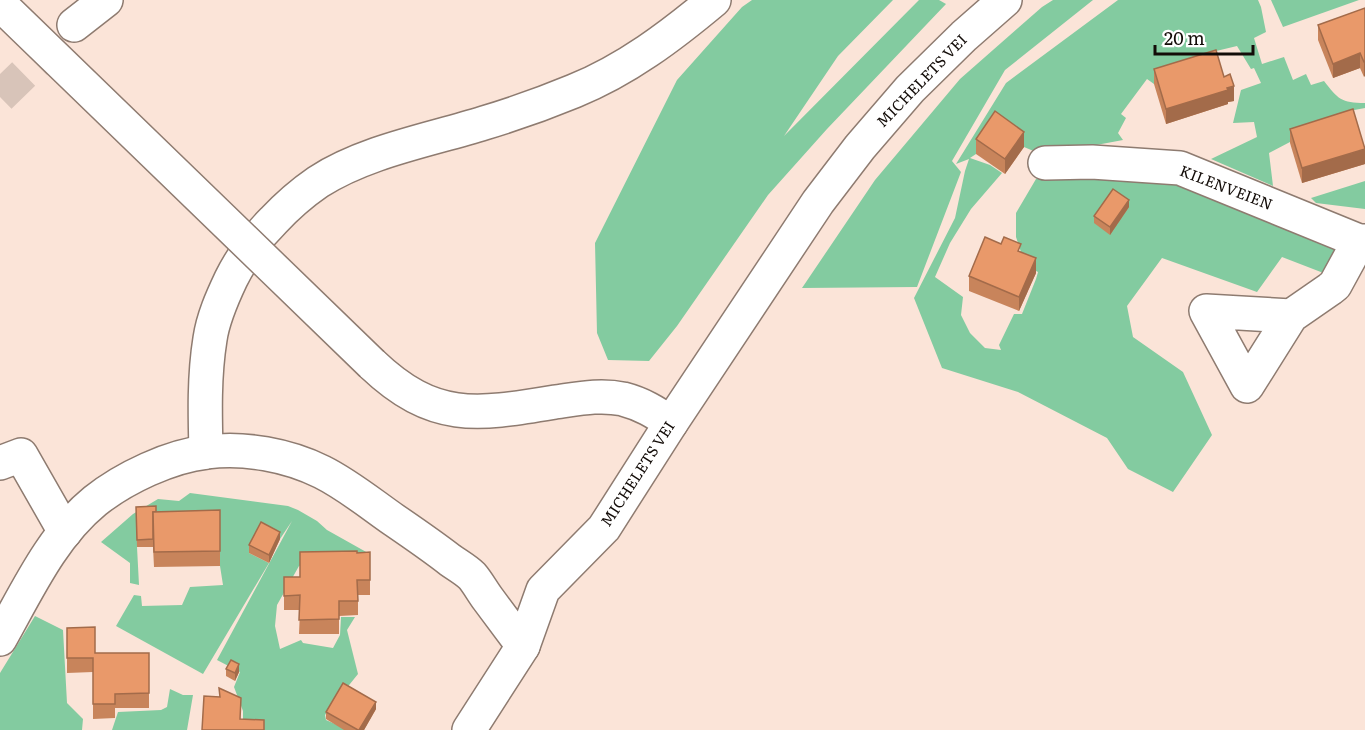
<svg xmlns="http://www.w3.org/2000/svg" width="1365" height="730" viewBox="0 0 1365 730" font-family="Literata,serif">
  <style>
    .green { fill: #83cba0 }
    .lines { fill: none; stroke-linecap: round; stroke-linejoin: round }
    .highway-tunnel { stroke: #d8c4b9; stroke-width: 33; stroke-dasharray: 33 16; stroke-linecap: butt }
    .minor-casing { stroke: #8e7b70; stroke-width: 36 }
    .highway-casing { stroke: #8e7b70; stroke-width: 36 }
    .minor { stroke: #fff; stroke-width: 33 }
    .highway { stroke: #fff; stroke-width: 33 }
    .minor-bridge-casing { stroke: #8e7b70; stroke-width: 36; stroke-linecap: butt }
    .minor-bridge { stroke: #fff; stroke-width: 33 }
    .wall { fill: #c8845b }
    .shaded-wall { fill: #a36b4a }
    .building { fill: #e9996a; stroke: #a36b4a; stroke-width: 1.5 }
    .labels { text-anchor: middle; stroke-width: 6; stroke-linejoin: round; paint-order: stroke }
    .street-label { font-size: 15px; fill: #130c08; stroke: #fff }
  </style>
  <rect width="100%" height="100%" fill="#fbe4d8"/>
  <g class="green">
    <path d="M752,0h141l-55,56 -54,80 135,-136h20l7,4 -119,125 -59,66 -91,131 -28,35 -41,-1 -11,-27 -2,-90 82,-163 65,-73z"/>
    <path d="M1053,0h40l-88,70 -53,91 9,11 -44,115 -115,1 73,-108 85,-101 82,-72z"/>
    <path d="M1118,0h140l3,7 5,25 -12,6 8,26 22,-7 9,23 13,-6 5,11 13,-4c14,18 17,22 41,22v5l-16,3 -80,42 4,33 -62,-27 46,-22 -3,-15 -21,1 8,-33 20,-7 -7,-15 -3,1 -14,-23 -25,6 4,13 -62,19 -7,-5 -26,35 5,4 -8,15 5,7 -80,15 -19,-8 -29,-21 -19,28 -6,4 20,7 12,8 -31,36 -21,34 -15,34 28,20 -2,18 9,18 15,15 16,2 -2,-5 15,-31h8l14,-35 2,-7 -14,-7 -1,-7 -7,-21v-24l20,-34 16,-8 125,5 162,74 -13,24 -44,-17 -25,35 -95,-34 -35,48 6,31 50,35 29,63 -39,57 -45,-23 -21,-31 -89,-46 -76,-24 -28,-70 41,-80 10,-47 4,-12 -13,5 50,-81z"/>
    <path d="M1271,0h88l-76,27z"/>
    <path d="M1365,181v28l-49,-6 -5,-5z"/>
    <path d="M190,493l98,13 10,4 19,11 10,9 41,23 -50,6 -19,7 -22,39 -2,21 5,23 21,-9 2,3 30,5 7,-13 1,-18h14l-8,13 11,44 -33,41 1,5 23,10h-106v-19l-9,-24 6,-15 -23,-12 75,-139 -12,18 -19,-9 -12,23 20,10 -66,111 -87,-48 18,-31 7,1 1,10 40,-1 8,-18 33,-2 -3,-19v-41l-83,22 2,38 -9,-2v-20l-29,-21 32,-28 25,-15 21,2z"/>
    <path d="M35,616l28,14 4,73 16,16 -1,11h-82v-57z"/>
    <path d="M170,689l13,6h10l-6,35h-75l6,-18 43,-2 6,-3z"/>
  </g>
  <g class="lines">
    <path class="highway-tunnel" d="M0,97l74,-72"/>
    <defs>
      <g id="minor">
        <path d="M1045,163l47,-1 88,6 179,73h6"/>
        <path d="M1291,316l-85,-5 41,75 44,-70 39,-27 5,-4 24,-44"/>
        <path d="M372,364c62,59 105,51 183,38 22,-3 45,-8 68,-3 19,5 32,13 48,24"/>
        <path d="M206,452c-1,-38 -2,-76 4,-113 3,-21 12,-41 21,-60 11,-22 25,-41 42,-58 14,-15 29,-28 45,-39 48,-31 112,-42 166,-59 30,-9 61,-20 90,-32 52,-21 97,-55 140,-91"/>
        <path d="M0,463l21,-8 44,77"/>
        <path d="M0,639c27,-48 52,-103 95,-138 29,-23 75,-45 112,-49 37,-5 81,3 115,20 26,13 49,32 72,48 19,13 38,26 56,40 7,5 16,10 22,16 6,7 10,15 16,23 11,15 23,31 35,47l20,-56 61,-62 67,-105 147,-221 42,-55 50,-58 54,-53 41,-36"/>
        <path d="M469,730l54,-84"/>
      </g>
      <path id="highway" d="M74,25l32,-25"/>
    </defs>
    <use href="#minor" class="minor-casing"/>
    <use href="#highway" class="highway-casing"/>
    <use href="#minor" class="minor"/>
    <use href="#highway" class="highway"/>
    <defs>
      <path id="minor-bridge" d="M0,4l372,360"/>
    </defs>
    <use href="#minor-bridge" class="minor-bridge-casing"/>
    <use href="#minor-bridge" class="minor-bridge"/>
  </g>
  <g class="wall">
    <path d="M1365,8l-1,69 -4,-9 -27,10 -15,-38v-15z"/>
    <path d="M1154,69l70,8 10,24 -6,1v2l-62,20 -12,-40z"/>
    <path d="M1290,129l75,35 -63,19 -12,-40z"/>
    <path d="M976,139l48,8 -19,27 -29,-20z"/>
    <path d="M1129,207l-19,28 -16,-12v-7z"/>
    <path d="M1021,252l15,21 -17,38 -50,-20v-15z"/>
    <path d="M136,507l20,5 64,39v15l-66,1 -1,-20h-16z"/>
    <path d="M280,539l-11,24 -20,-10v-8z"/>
    <path d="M370,552v43h-12v20l-19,1v18h-40l1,-24h-16v-33h16l57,-24z"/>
    <path d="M67,628l28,25h54v55h-34v10l-22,1v-47l-26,1z"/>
    <path d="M226,669l13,3 -4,9 -9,-5z"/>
    <path d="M376,709l-12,21h-20l-18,-11v-7z"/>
  </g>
  <g class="shaded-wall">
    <path d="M1360,53v15l-27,10v-14z"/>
    <path d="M1364,62h1v14l-1,1z"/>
    <path d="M1234,86v15l-6,1v2l-62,20v-15z"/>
    <path d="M1024,132v15l-19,27v-15z"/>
    <path d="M1365,149v15l-63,19v-15z"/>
    <path d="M1129,200v7l-19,28v-8z"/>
    <path d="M1036,258v15l-17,38v-14z"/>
    <path d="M280,532v7l-11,24v-8z"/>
    <path d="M239,664v8l-4,9v-8z"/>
    <path d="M376,702v7l-12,21h-5z"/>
  </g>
  <g class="building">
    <path d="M1365,8v54h-1l-4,-9 -27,11 -15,-39z"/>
    <path d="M1216,50l8,27 6,-3 4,12 -7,2 1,2 -62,19 -12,-40z"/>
    <path d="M1353,109l12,40 -63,19 -12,-39z"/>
    <path d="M995,111l29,21 -19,27 -29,-20z"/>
    <path d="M1113,189l16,11 -19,27 -16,-11z"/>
    <path d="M985,237l16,7 3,-7 17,7 -3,7 18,7 -17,39 -50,-21z"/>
    <path d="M156,506v6h-3v27l-16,1 -1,-33z"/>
    <path d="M220,510v41l-66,1 -1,-40z"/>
    <path d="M261,522l19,10 -11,23 -20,-10z"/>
    <path d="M357,551v2l13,-1v28h-13l1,21h-19v18l-40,1 1,-25 -16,1v-19h16v-25z"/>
    <path d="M95,627v26h54v40l-34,1v10h-22v-46h-26v-30z"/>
    <path d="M231,660l8,4 -4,9 -9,-4z"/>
    <path d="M343,683l33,19 -17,28h-1l-32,-18z"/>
    <path d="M219,688l22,10 -1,21 24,1v10h-62l2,-34 16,1z"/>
  </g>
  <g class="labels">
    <g class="street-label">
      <text transform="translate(922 81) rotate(-46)" y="5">MICHELETS VEI</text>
      <text transform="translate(1226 188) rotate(21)" y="5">KILENVEIEN</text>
      <text transform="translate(638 474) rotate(-57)" y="5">MICHELETS VEI</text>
    </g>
  </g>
  <path d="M1155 45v9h98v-9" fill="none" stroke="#130c08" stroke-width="3"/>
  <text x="1164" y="45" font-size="18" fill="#130c08" stroke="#ffffff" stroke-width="4.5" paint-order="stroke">20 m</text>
</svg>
